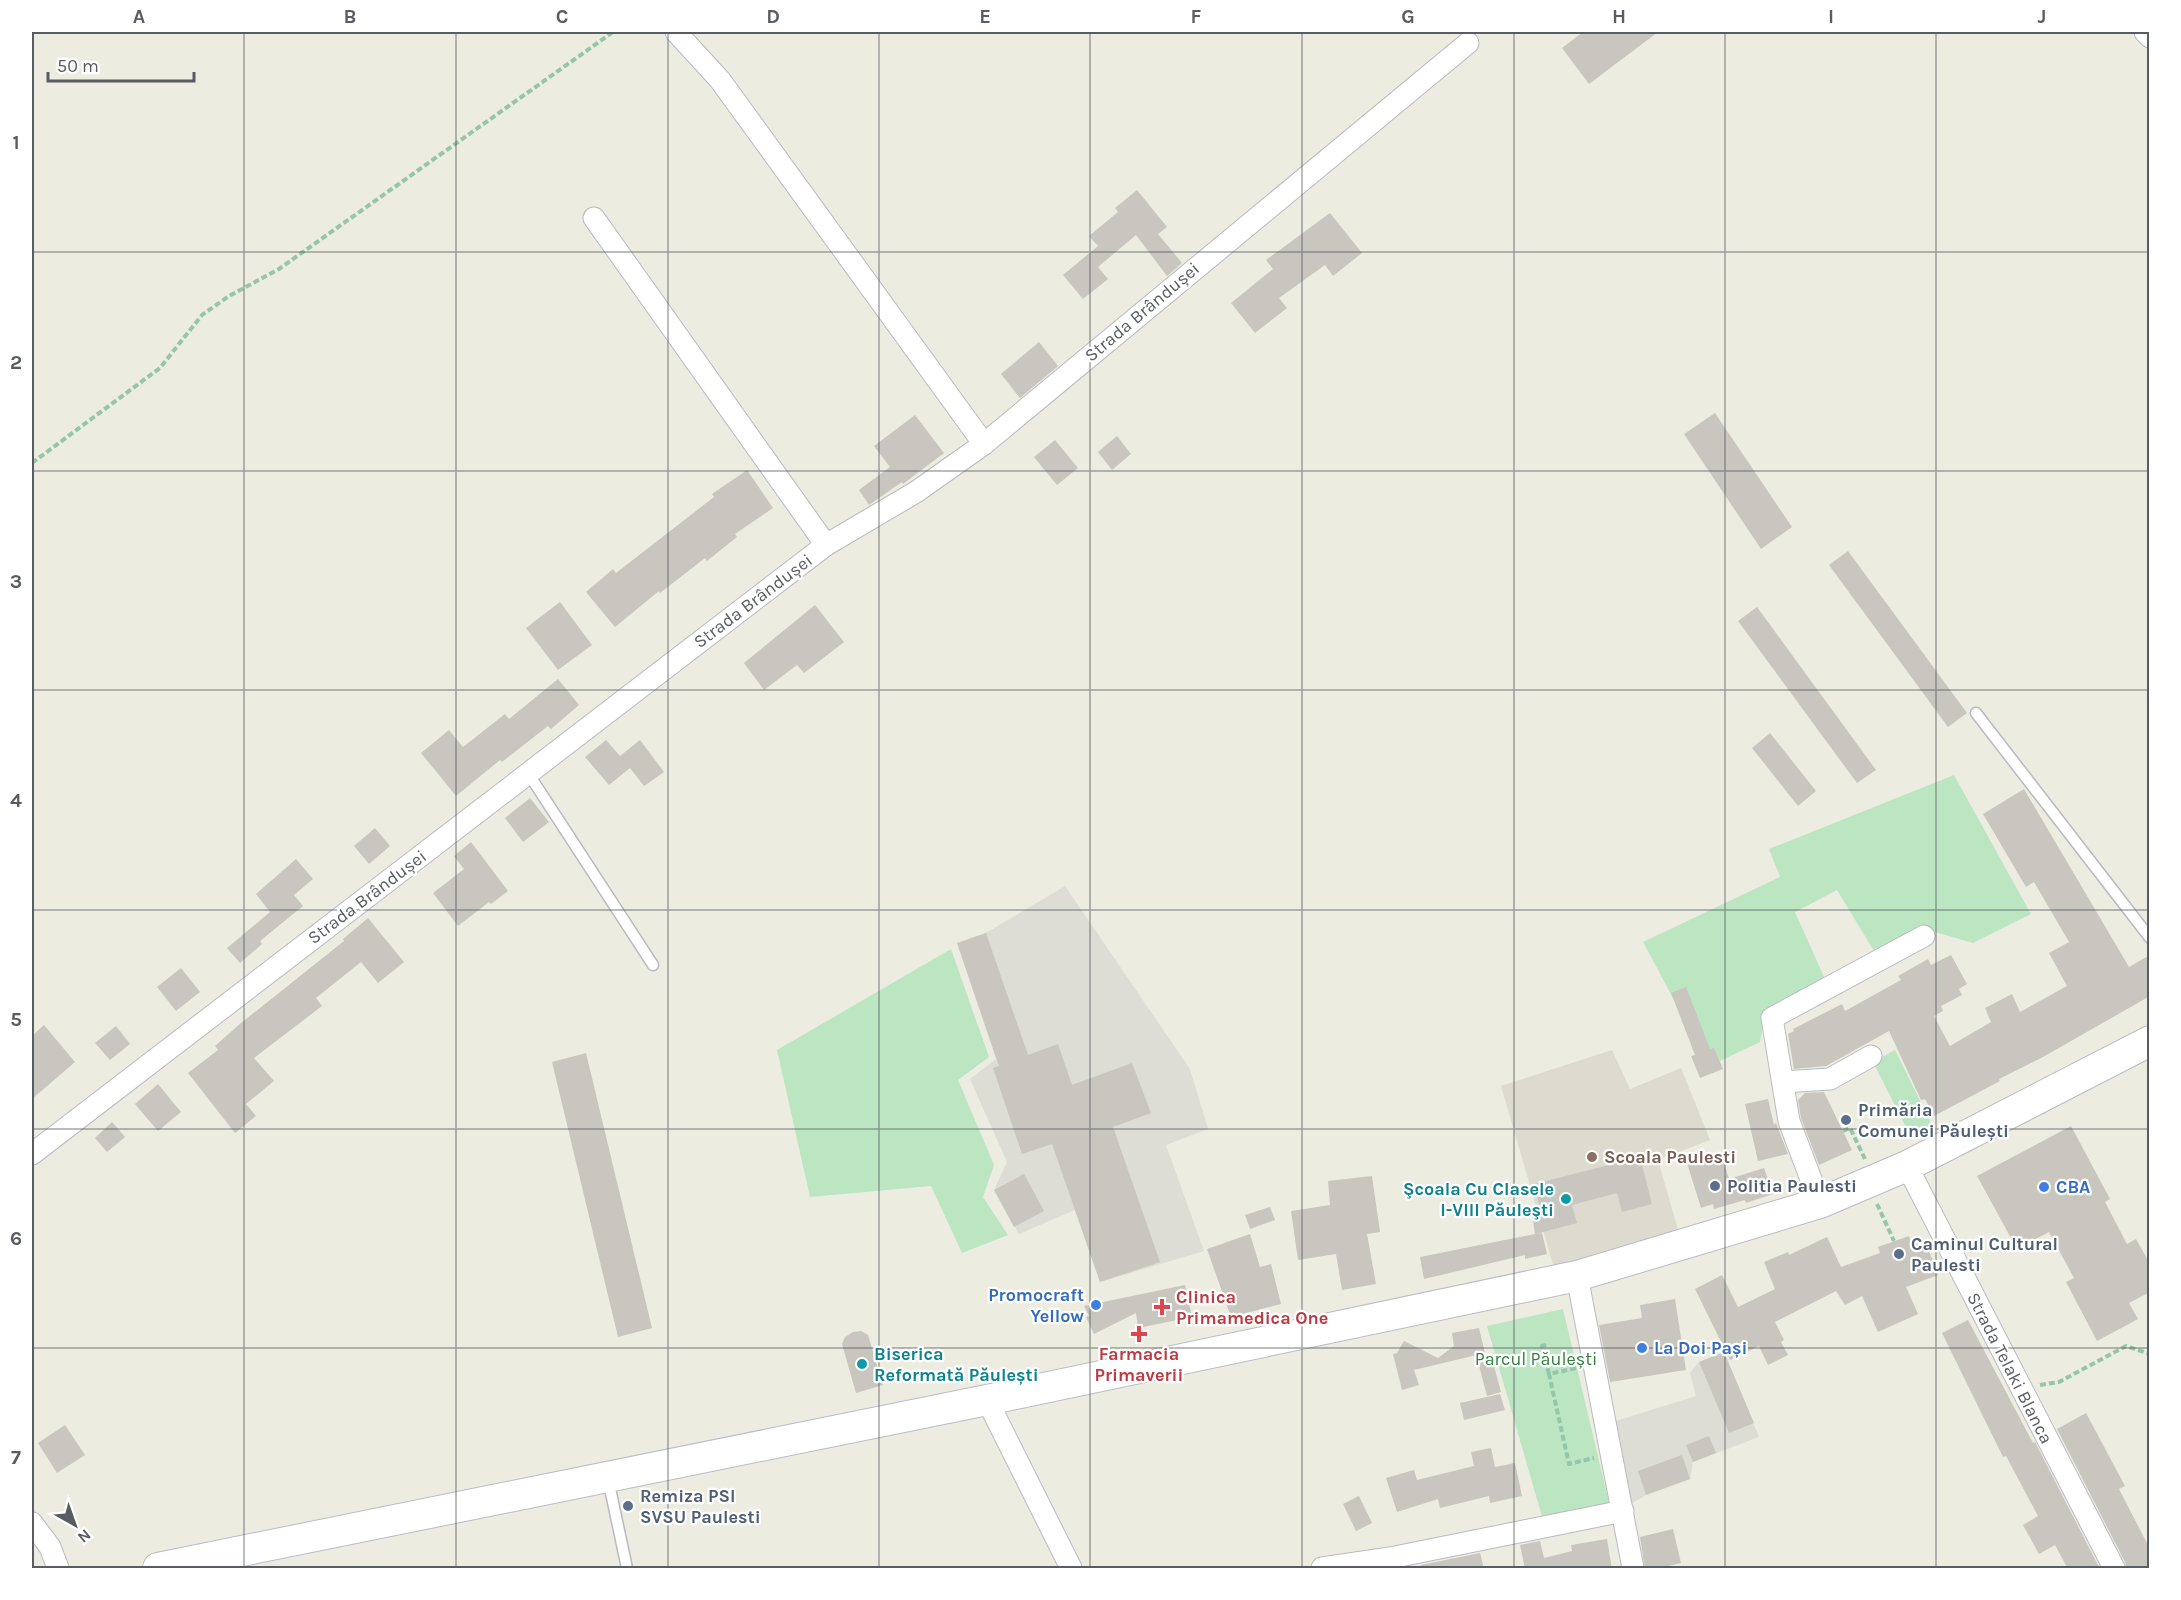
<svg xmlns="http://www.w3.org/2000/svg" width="2181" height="1600" viewBox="0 0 2181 1600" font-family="Karla,sans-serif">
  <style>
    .industrial { fill: #ddddd5 }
    .education { fill: #dddbcf }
    .green { fill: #bce5c2 }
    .building { fill: #c8c6be }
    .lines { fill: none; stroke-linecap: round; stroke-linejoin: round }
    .service-casing { stroke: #b9bac0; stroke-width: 13 }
    .minor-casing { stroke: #b9bac0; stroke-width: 23 }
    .secondary-casing { stroke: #babcc3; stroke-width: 32 }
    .path { stroke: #95c6a9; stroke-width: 4; stroke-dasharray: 6 3; stroke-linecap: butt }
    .service { stroke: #fff; stroke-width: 10 }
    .minor { stroke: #fff; stroke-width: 21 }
    .secondary { stroke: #fff; stroke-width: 30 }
    .grid { fill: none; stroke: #595c62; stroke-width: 1.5; stroke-opacity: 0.55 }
    .service-dot { fill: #5c6f8a; stroke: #fff; stroke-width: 2 }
    .education-dot { fill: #8d6e63; stroke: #fff; stroke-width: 2 }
    .shop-dot { fill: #3f7fe0; stroke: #fff; stroke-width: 2 }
    .culture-dot { fill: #0f9aa8; stroke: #fff; stroke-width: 2 }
    .health-dot { fill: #e0444e; stroke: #fff; stroke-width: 2 }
    .labels { text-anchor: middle; stroke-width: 4.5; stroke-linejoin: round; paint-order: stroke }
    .street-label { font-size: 18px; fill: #595c62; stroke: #fff }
    .service-label { font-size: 18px; font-weight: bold; fill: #4e5e75; stroke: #fff; text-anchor: start }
    .education-label { font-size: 18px; font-weight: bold; fill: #785e54; stroke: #fff; text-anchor: start }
    .shop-label { font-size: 18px; font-weight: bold; fill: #366cbe; stroke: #fff; text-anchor: start }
    .culture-label { font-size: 18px; font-weight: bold; fill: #0d838f; stroke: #fff; text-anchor: end }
    .health-label { font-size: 18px; font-weight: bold; fill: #be3a42; stroke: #fff; text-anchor: start }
    .park-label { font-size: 18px; fill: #328140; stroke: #fff }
    .neatline { fill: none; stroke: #595c62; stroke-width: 2 }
    .grid-label { font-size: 20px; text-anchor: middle; font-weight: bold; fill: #595c62 }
  </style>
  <rect width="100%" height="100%" fill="#edece1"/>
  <g class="industrial">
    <path d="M1065,886l125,183 18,60 -42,16 38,106 -104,31 -25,-72 -56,24 -25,-44 13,-28 -37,-83 26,-20 -39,-116 29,-10z"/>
    <path d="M1724,1352l35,85 -66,25 -3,17 -44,16 -15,9 -15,-83 80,-25 -6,-23 9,-11z"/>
  </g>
  <path class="education" d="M1612,1050l18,39 51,-21 29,72 -52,20 21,73 -125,35 -53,-182z"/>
  <g class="green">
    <path d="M1954,775l77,139 -58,29 -45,-13 -51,26 -40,-66 -42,22 30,67 -59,30 -6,33 -40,19 -6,-14 -12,5 -59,-110 137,-65 -11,-28z"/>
    <path d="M951,949l38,108 -31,23 36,85 -11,32 25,38 -46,18 -31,-67 -121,11 -33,-147z"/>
    <path d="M1895,1050l37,75 -21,12 -38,-75z"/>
    <path d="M1563,1309l46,194 -66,17 -56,-194z"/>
  </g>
  <g class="building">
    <path d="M1583,32h75l-69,52 -27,-36z"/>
    <path d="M1137,190l30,37 -9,7 24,29 -15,13 -31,-41 -38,32 10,12 -25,20 -20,-24 35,-29 -9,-10 29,-24 -3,-4z"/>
    <path d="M1330,213l32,40 -29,23 -8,-11 -46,33 8,10 -32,25 -24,-30 42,-34 -7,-9z"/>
    <path d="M1039,342l19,24 -38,32 -19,-24z"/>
    <path d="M1715,413l77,114 -31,22 -77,-115z"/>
    <path d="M915,415l29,38 -41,31 -1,-2 -33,23 -10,-15 31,-23 -16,-21z"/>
    <path d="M1117,436l14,18 -19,16 -14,-18z"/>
    <path d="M1055,440l23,28 -21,17 -23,-28z"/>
    <path d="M747,470l26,38 -38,26 2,3 -30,24 -2,-3 -45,35 -1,-2 -44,36 -29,-35 27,-23 3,4 98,-76 -2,-3z"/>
    <path d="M1848,551l119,162 -19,14 -119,-162z"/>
    <path d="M560,602l32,43 -34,25 -32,-42z"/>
    <path d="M815,605l29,37 -40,31 -7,-8 -33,25 -20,-27z"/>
    <path d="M1757,607l119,163 -19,13 -119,-162z"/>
    <path d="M558,679l21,26 -28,24 -3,-3 -46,36 -2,-2 -44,36 -35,-43 28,-23 14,17 42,-33 4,5z"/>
    <path d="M1770,733l46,58 -18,15 -46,-58z"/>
    <path d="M606,740l14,16 20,-16 24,32 -20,14 -14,-18 -21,17 -24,-28z"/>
    <path d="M2024,789l105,178 21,-12v41l-107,61 -44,22 1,2 -66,35 -9,-17 -4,1 -32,-69 -63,35 -32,3 -6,-35 6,-3 -1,-2 49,-25 3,7 56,-31 -3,-4 30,-17 3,6 20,-10 16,29 -8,5 3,6 -21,11 2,5 -9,5 16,30 41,-24 -6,-14 27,-14 8,18 47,-26 -18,-33 20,-11 -35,-60 -8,5 -43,-73z"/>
    <path d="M530,798l19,24 -26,20 -18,-24z"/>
    <path d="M375,828l15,18 -21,18 -15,-18z"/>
    <path d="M471,842l37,49 -17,13 -2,-2 -31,24 -25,-33 31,-24 -10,-13z"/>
    <path d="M296,859l17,20 -19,16 9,11 -43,35 2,3 -22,19 -13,-15 43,-36 -14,-18z"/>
    <path d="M368,918l36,44 -26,21 -17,-21 -45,36 6,8 -68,52 20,23 -28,23 10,12 -21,17 -47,-60 30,-23 -3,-4 26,-23 103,-82 -1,-2z"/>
    <path d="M986,933l42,122 30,-11 14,41 60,-22 19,50 -38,14 47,135 -60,20 -48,-138 -30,10 -29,-86 6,-2 -42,-123z"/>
    <path d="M181,968l19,24 -24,19 -19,-24z"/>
    <path d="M1686,987l24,62 4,-2 9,22 -23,9 -9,-22 4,-1 -24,-62z"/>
    <path d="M44,1025l31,37 -43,37v-63z"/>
    <path d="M116,1026l14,18 -20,16 -15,-17z"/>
    <path d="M586,1053l66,275 -34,9 -66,-275z"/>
    <path d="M158,1084l23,28 -23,19 -23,-27z"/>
    <path d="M1824,1092l28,58 -33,15 -18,-47 -3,-18 7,-7z"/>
    <path d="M1768,1099l6,26 2,-2 12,31 -30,7 -13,-57z"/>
    <path d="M112,1122l13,15 -18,15 -12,-14z"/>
    <path d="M2071,1126l39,73 -5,3 22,42 9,-5 14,25v28l-21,11 9,16 -41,22 -31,-59 8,-4 -25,-46 -32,17 -40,-73z"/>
    <path d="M1721,1153l8,26 35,-11 9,26 -27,9 -1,-3 -31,9 -1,-5 -12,4 -14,-45z"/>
    <path d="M1640,1157l12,47 -30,8 -5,-19 -45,12 5,18 -41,11 6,-1 5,21 -22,5v-4l-101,24 -4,-22 115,-23 -3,-20 9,-2 -7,-28z"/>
    <path d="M1024,1174l20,37 -30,16 -20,-37z"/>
    <path d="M1372,1176l8,56 -13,2 9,50 -34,6 -6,-36 -38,6 -7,-49 39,-6 -2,-24z"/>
    <path d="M1270,1207l5,13 -25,9 -5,-14z"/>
    <path d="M1250,1234l10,33 11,-3 10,40 -50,13 -24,-68z"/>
    <path d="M1909,1236l3,9 13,-5 13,35 -32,12 12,27 -40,18 -16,-36 -17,9 -9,-14 -61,31 9,18 -3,2 7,13 -20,10 -9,-19 -29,14 -35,-71 27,-14 16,32 37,-18 -11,-27 24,-10 1,3 38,-18 14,30 39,-14 -2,-6z"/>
    <path d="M1185,1285l7,32 -54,11 -2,-15 -42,21 -8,-17 3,-1 -5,-10z"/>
    <path d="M1675,1299l11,71 -76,12 -11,-57 43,-7 -2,-13z"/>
    <path d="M1968,1320l65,123 2,-1 65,127h-32l-13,-24 -16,9 -16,-29 15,-9 -32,-60 -3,1 -61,-124z"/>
    <path d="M1479,1328l6,25 -71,17 5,15 -17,5 -9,-36 4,-1 7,-12 34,17 16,-12 -2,-13z"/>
    <path d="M861,1331l7,4 15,50 -27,8 -14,-49 3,-7 8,-5z"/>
    <path d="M1724,1352l30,71 -25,10 -30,-71z"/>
    <path d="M1492,1359l9,33 -14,4 -9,-34z"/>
    <path d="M1500,1394l5,16 -41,10 -4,-17z"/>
    <path d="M2086,1413l39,73 -6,3 31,60v20h-23l-2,-7 -68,-133z"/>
    <path d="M65,1425l20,30 -28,18 -19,-30z"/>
    <path d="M1709,1436l7,17 -23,9 -7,-17z"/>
    <path d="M1491,1448l4,19 20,-4 7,33 -32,7 -1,-7 -49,12 -2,-9 -41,13 -11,-34 28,-8 3,10 57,-14 -3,-14z"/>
    <path d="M1682,1455l8,24 -44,16 -8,-24z"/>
    <path d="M1359,1496l13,27 -16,8 -13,-27z"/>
    <path d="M1673,1529l8,34 -25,6h-11l-5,-32z"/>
    <path d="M1607,1539l5,30h-87l-5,-24 20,-4 4,17 28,-7 -1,-6z"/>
    <path d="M1480,1553l4,16h-63v-4z"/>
  </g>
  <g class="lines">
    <defs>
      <g id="service">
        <path d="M1976,713l174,225"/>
        <path d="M528,773l125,192"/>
        <path d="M608,1479l19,89"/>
      </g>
      <g id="minor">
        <path d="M676,32l44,48 264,364"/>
        <path d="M2145,32l5,5"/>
        <path d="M594,218l232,327"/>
        <path d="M1783,1082l47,-3 41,-23"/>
        <path d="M32,1154l794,-609 90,-53 68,-48 484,-401"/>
        <path d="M1907,1166l207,402"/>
        <path d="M1820,1203l-31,-82 -17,-103 152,-82"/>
        <path d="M1577,1276l56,292"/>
        <path d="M987,1400l84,168"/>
        <path d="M32,1523l18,24 8,21"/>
        <path d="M1322,1568l68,-10 233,-47"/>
      </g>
      <path id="secondary" d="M158,1568l829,-168 590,-124 243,-73 87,-37 243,-125"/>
    </defs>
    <use href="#service" class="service-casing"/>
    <use href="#minor" class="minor-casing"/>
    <use href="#secondary" class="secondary-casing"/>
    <g class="path">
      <path d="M32,463l128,-95 42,-53 27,-19 50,-27 334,-237"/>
      <path d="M1843,1131l7,-3 15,31"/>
      <path d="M1877,1204l17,37"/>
      <path d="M1546,1345l-4,1 7,28"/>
      <path d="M1576,1368l-27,6 20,90 25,-6"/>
      <path d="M2040,1385l19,-3 67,-36 24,8"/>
    </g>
    <use href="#service" class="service"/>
    <use href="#minor" class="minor"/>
    <use href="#secondary" class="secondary"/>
  </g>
  <path class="grid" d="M244,32v1536M456,32v1536M668,32v1536M879,32v1536M1090,32v1536M1302,32v1536M1514,32v1536M1725,32v1536M1936,32v1536M32,252h2118M32,471h2118M32,690h2118M32,910h2118M32,1129h2118M32,1348h2118"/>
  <g class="service-dot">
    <circle cx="1846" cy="1120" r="6"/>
    <circle cx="1715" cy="1186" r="6"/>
    <circle cx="1899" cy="1254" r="6"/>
    <circle cx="628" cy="1506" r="6"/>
  </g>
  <circle class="education-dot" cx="1592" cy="1157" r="6"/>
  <g class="shop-dot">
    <circle cx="2044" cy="1187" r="6"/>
    <circle cx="1096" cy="1305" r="6"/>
    <circle cx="1642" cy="1348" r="6"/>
  </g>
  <g class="culture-dot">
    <circle cx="1566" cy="1199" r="6"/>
    <circle cx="862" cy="1364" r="6"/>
  </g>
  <g class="health-dot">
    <path d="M1159 1298h6v6h6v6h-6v6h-6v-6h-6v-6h6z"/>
    <path d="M1136 1325h6v6h6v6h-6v6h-6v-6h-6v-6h6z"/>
  </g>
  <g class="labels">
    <g class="street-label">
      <text transform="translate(1142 312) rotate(-40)" y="6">Strada Brândușei</text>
      <text transform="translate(753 601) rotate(-37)" y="6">Strada Brândușei</text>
      <text transform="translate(367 897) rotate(-37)" y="6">Strada Brândușei</text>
      <text transform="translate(2010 1368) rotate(63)" y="6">Strada Telaki Blanca</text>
    </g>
    <g class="service-label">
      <text x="1858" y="1116">Primăria<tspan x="1858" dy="21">Comunei Păulești</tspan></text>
      <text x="1727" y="1192">Politia Paulesti</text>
      <text x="1911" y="1250">Caminul Cultural<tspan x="1911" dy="21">Paulesti</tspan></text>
      <text x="640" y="1502">Remiza PSI<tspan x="640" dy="21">SVSU Paulesti</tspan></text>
    </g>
    <g class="education-label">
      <text x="1604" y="1163">Scoala Paulesti</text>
    </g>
    <g class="shop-label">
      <text x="2056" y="1193">CBA</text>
      <text x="1084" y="1301" text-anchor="end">Promocraft<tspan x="1084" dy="21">Yellow</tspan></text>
      <text x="1654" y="1354">La Doi Pași</text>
    </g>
    <g class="culture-label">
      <text x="1554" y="1195">Şcoala Cu Clasele<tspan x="1554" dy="21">I-VIII Păuleşti</tspan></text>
      <text x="874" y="1360" text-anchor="start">Biserica<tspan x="874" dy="21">Reformată Păulești</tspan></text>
    </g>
    <g class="health-label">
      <text x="1176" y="1303">Clinica<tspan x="1176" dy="21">Primamedica One</tspan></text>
      <text x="1139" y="1360" text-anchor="middle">Farmacia<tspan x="1139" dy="21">Primaverii</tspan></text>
    </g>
    <g class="park-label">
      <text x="1536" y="1365">Parcul Păulești</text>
    </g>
  </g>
  <rect width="2181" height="1600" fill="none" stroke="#ffffff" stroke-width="66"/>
  <g transform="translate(75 1525) rotate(140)" stroke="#ffffff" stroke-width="4.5" paint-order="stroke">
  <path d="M0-4.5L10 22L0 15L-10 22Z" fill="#595c62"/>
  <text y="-9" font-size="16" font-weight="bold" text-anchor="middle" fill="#595c62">N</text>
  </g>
  <path d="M48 72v9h146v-9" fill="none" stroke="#595c62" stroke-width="3"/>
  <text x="57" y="72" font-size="18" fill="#595c62" stroke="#ffffff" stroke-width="4.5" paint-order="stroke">50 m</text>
  <rect x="33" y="33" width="2115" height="1534" class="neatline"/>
  <g class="grid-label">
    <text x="139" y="23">A</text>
    <text x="350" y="23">B</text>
    <text x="562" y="23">C</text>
    <text x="773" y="23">D</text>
    <text x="985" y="23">E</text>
    <text x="1196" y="23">F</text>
    <text x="1408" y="23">G</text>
    <text x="1619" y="23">H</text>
    <text x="1831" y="23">I</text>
    <text x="2042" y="23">J</text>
    <text x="16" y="149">1</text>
    <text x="16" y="369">2</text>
    <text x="16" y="588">3</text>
    <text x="16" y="807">4</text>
    <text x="16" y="1026">5</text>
    <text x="16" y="1245">6</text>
    <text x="16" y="1464">7</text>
  </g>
</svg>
